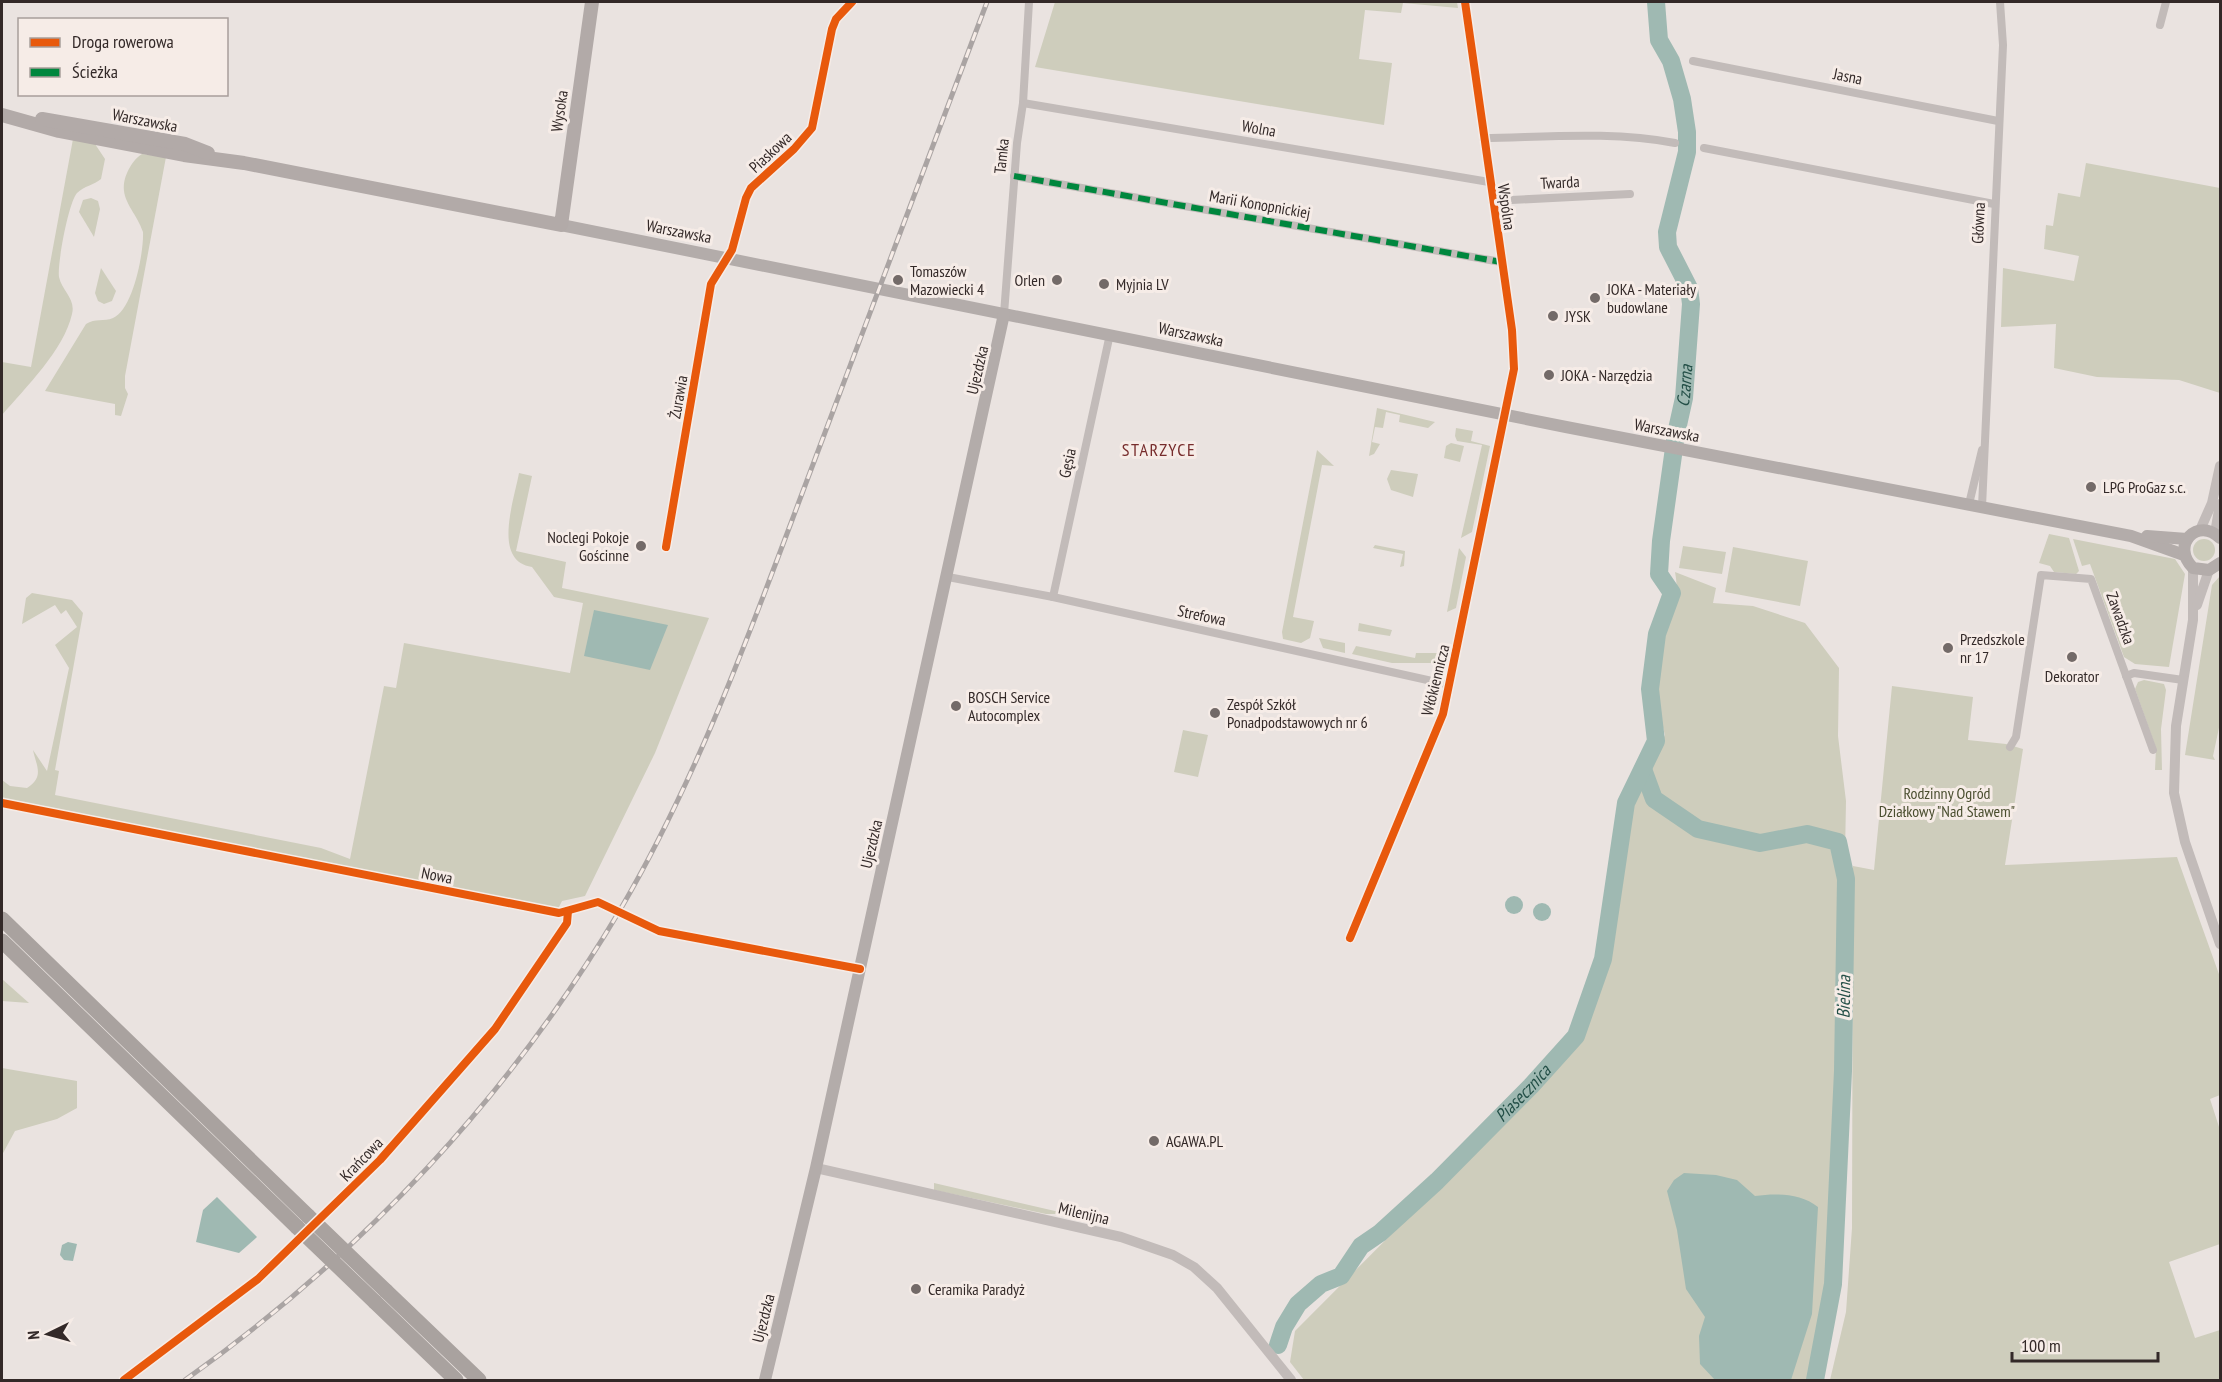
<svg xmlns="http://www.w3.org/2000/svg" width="2222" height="1382" viewBox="0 0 2222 1382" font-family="'PT Sans Narrow',sans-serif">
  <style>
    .green { fill: #cecdbc }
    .water { fill: #9fb9b2 }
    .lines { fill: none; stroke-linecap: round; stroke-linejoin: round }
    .river { stroke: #9fb9b2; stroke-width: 18 }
    .minor { stroke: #c2bbb9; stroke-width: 8 }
    .tertiary { stroke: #c2bbb9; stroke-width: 10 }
    .secondary { stroke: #b3acaa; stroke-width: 12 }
    .primary { stroke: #b2aaa8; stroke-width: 14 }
    .motorway { stroke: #a9a29f; stroke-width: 15 }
    .rail-casing { stroke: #aaa4a3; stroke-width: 5 }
    .rail { stroke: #f6ece7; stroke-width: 3; stroke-dasharray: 9; stroke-linecap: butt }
    .motorway-bridge { stroke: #a9a29f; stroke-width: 15 }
    .quiet { stroke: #00873e; stroke-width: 6; stroke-dasharray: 12 6; stroke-linecap: butt }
    .cycleway-casing { stroke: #f6ece7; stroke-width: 11 }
    .cycleway { stroke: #e8590c; stroke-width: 8 }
    .poi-dot { fill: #736a68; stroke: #f6ece7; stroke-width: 2 }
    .labels { text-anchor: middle; stroke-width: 6; stroke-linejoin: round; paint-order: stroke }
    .street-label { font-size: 16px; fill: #332928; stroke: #f6ece7 }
    .poi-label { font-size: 16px; fill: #332928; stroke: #f6ece7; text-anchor: start }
    .park-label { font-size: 16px; fill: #4a4e2f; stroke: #f6ece7 }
    .water-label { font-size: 18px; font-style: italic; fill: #234f47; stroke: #f6ece7 }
    .neighbourhood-label { font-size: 18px; letter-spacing: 1.5px; fill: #772c2c; stroke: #f6ece7 }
  </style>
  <rect width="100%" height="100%" fill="#eae3e0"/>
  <g class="green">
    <path d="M1055,2h402l1,6 -55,-5 -2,10 -36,-3 -6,49 33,4 -8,62 -349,-58z"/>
    <path d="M73,139l22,5 10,15 -4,20c-7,6 -17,7 -24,14 -8,8 -20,71 -18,84 3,14 17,22 13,37 -8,36 -47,74 -70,101v-53l29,5z"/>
    <path d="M142,154l24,3 -41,219v12l3,6 -7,22 -6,-1v-11l-70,-13 41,-67c9,-6 18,-2 27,-6 20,-8 31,-66 30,-86 -7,-22 -27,-34 -16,-59 3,-7 8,-15 15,-19z"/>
    <path d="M2086,163l134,25v205l-41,-13 -82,-3 -43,-9 2,-44 -55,3 2,-59 71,13 5,-25 -35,-7 2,-24 7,1 5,-33 22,4z"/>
    <path d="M91,198l7,3 2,8 -6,28 -15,-25 4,-12z"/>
    <path d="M101,268l15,23 -4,10 -8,3 -6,-3 -3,-8z"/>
    <path d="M1377,408l58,14 -7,6 -29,-6 1,-7 -14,-3 -3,16 -8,-1 -3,15 8,2 -6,10 -5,2z"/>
    <path d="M1456,428l17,3 -2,10 19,5 -18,86 -11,6 21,-93 -25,-4 -2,-5z"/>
    <path d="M1451,443l13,3 -4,16 -16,-4 2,-12z"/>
    <path d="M1317,450l17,16 -12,-1 -29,152 21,4 -4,17 -9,5 -18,-4 -1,-7z"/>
    <path d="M1391,470l27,4 -5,23 -22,-7 -4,-11z"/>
    <path d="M519,473l13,3 -16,75 50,11 -4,26 147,30 -54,135 -70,143 -23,5 -4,8 -556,-110v-19l8,6 17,2c18,-11 9,-23 6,-38l14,21 22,-103 -14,-23 22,-18 -11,-17 -5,4 -6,-9 -33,19 4,-26 6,-5 40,7 11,13 -28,157 4,1 -4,24 266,53 29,11 34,-173 12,2 8,-45 166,30 13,-70 -29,-6 -22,-30c-40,-6 -18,-66 -13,-94z"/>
    <path d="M2049,534l20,4 10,33 -3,3 -22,-2 -4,-6 -11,-3z"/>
    <circle cx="2204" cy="550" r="11"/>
    <path d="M2073,539l102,20 10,15 -16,93 -34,-3 -11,-7 -34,-93 -8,2z"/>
    <path d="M1375,545l30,6 -1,15 -4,1 3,-13 -30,-6z"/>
    <path d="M1683,546l43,6 -4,22 -43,-6z"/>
    <path d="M1733,547l75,14 -8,45 -75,-14z"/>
    <path d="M1459,548l7,9 -10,51 -9,4z"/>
    <path d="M1675,572l41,16 -3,15 40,3 52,17 34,45 -1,68 8,65 -5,270 -11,213 -19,96h-507l-14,-18 5,-31 230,-231 53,-62 26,-78 21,-132 20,-52 20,-41c-8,-27 -9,-73 -3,-101 7,-27 19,-29 13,-62z"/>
    <path d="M2220,576v147l-7,33 2,4 -30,-5 27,-170z"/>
    <path d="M1359,623l33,7 -2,6 -32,-5z"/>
    <path d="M1319,638l26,5v10l-22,-5z"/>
    <path d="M1356,646l59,12 1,-5h30l-2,10h-52l-40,-9z"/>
    <path d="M2144,680l20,4 2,6 -5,39 1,41h-7l1,-22 -21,-59 3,-7z"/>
    <path d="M1892,686l81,11 -5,43 38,4 17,5 -18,116 172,-8 43,120v118l-10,4 10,31v114l-51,18 26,76 25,-8v50h-390l16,-68 6,-84 1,-362 21,4z"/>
    <path d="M1183,730l25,5 -10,42 -24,-5z"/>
    <path d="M2,979l27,24 -27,-2z"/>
    <path d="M2,1068l75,13v27l-20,11 -42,12 -13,24z"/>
    <path d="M934,1183l134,31h-22l-112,-24z"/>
  </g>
  <g class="water">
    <path d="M594,610l74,15 -18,45 -66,-14z"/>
    <circle cx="1514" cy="905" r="9"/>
    <circle cx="1542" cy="912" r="9"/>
    <path d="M1684,1173l32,2 21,5 18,16c21,-3 46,-3 63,11l-6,107 -21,66h-76l-15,-16 -1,-28 6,-19 -19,-28 -9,-59 -10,-39 7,-11z"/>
    <path d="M217,1197l40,40 -18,16 -43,-11 7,-32z"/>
    <path d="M68,1242l9,2 -4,17 -9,-1 -4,-5 2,-10z"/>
  </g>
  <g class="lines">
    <g class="river">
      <path d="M1643,769l11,30 44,30 62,14 47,-9 31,8 8,37 -3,192 -10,213 -18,96"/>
      <path id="s1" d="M1278,1345l6,-18 14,-23 23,-20 20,-8 20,-30 19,-13 57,-52 94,-95 45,-50 27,-77 23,-156 30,-62 -6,-52 7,-55 15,-41 -13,-19 2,-33 15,-107 8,-36 7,-94 -2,-16 -21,-41 -1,-15 20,-80v-20l-5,-33 -11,-38 -12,-21 -3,-38"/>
    </g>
    <g class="minor">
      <path d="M2160,25l6,-23"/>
      <path d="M1693,61l305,60"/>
      <path d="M1023,103l466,79"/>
      <path d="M1483,138c64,-1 129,-7 192,5"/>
      <path d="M1704,148l290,56"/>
      <path d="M1014,176l487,86"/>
      <path d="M1492,201l138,-7"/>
      <path d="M1004,314l13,-171 6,-40 6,-101"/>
      <path d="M1969,504l13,-54"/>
      <path d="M1982,507l21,-462 -3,-43"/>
      <path d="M666,547l45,-263 21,-34 14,-52 5,-10 43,-39 18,-21 20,-99 4,-10 16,-17"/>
      <path d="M948,577l105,20 397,88"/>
      <path d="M1053,597l57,-263"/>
      <path d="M2126,676l8,-3 49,7"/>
      <path d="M2010,747l6,-10 25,-162 50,4 62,171"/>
      <path d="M2,803l557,110 39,-11 61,29 201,38"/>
      <path d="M1350,938l93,-224 71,-345 -2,-39 -47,-328"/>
      <path d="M124,1380l134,-101 122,-119 115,-131 72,-106 1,-12"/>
    </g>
    <g class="tertiary">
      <path d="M2200,530l12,-27 8,-37"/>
      <path d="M2215,533l5,-29"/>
      <path d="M2193,568v52l-17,106 -2,67 11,49 35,102"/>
      <path d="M2197,605l12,-35"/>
      <path d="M816,1168l305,69 52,18 21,12 23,21 74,92"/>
    </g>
    <g class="secondary">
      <path d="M561,225l1005,202 565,109 53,19"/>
      <path d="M2147,536l40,3"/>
      <path d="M2220,538c-22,-22 -50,7 -27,30l16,2 11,-7"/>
      <path d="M765,1380l51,-212 188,-854"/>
    </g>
    <g class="primary">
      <path d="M2,115l57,16 125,24 60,8 317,62 31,-223"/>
      <path d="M42,119l143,25 23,9"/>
    </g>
    <g class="motorway">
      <path d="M2,919l306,297"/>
      <path d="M2,941l295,286"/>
      <path d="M386,1291l93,89"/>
      <path d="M375,1302l81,78"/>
    </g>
    <defs>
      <path id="rail" d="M185,1380c176,-125 325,-284 435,-470 79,-135 131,-281 186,-427 60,-160 121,-321 181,-481"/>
    </defs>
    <use href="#rail" class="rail-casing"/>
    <use href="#rail" class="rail"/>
    <g class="motorway-bridge">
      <path d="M308,1216l78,75"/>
      <path d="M297,1227l78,75"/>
    </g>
    <path class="quiet" d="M1014,176l487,86"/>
    <defs>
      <g id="cycleway">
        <path d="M666,547l45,-263 21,-34 14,-52 5,-10 43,-39 18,-21 20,-99 4,-10 16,-17"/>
        <path d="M2,803l557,110 39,-11 61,29 201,38"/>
        <path d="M1350,938l93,-224 71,-345 -2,-39 -47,-328"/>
        <path d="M124,1380l134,-101 122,-119 115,-131 72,-106 1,-12"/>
      </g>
    </defs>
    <use href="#cycleway" class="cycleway-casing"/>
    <use href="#cycleway" class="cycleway"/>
  </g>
  <g class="poi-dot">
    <circle cx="898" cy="280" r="6"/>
    <circle cx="1057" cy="280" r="6"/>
    <circle cx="1104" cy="284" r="6"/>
    <circle cx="1595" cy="298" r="6"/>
    <circle cx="1553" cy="316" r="6"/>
    <circle cx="1549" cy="375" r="6"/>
    <circle cx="2091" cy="487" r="6"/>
    <circle cx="641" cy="546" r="6"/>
    <circle cx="1948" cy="648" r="6"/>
    <circle cx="2072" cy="657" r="6"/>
    <circle cx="956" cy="706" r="6"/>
    <circle cx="1215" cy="713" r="6"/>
    <circle cx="1154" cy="1141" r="6"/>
    <circle cx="916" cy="1289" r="6"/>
  </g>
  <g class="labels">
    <g class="street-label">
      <text transform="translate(1848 76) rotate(11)" y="6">Jasna</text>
      <text transform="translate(559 111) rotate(-82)" y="6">Wysoka</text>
      <text transform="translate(145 120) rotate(11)" y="6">Warszawska</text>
      <text transform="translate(1259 128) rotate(10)" y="6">Wolna</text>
      <text transform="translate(770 152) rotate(-43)" y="6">Piaskowa</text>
      <text transform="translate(1001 156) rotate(-84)" y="6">Tamka</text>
      <text transform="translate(1560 182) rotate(-3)" y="6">Twarda</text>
      <text transform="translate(1260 204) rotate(10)" y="6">Marii Konopnickiej</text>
      <text transform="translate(1507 207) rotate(82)" y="6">Wspólna</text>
      <text transform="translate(1978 223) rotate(-87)" y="6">Główna</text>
      <text transform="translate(679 231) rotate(11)" y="6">Warszawska</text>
      <text transform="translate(1191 334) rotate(12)" y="6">Warszawska</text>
      <text transform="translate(977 370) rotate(-77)" y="6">Ujezdzka</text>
      <text transform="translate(678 397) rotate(-80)" y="6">Żurawia</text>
      <text transform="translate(1667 430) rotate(11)" y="6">Warszawska</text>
      <text transform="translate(1067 463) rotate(-78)" y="6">Gęsia</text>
      <text transform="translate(1202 615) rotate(12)" y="6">Strefowa</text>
      <text transform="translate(2121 618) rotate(70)" y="6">Zawadzka</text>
      <text transform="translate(1435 680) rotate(-76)" y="6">Włókiennicza</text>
      <text transform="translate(871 844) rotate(-77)" y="6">Ujezdzka</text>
      <text transform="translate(437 875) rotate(11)" y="6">Nowa</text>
      <text transform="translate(361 1159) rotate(-46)" y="6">Krańcowa</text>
      <text transform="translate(1084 1213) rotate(13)" y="6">Milenijna</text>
      <text transform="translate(763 1318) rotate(-76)" y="6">Ujezdzka</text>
    </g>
    <g class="poi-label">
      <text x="910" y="277">Tomaszów<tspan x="910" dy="18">Mazowiecki 4</tspan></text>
      <text x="1045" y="286" text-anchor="end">Orlen</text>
      <text x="1116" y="290">Myjnia LV</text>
      <text x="1607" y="295">JOKA - Materiały<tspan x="1607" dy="18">budowlane</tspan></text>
      <text x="1565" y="322">JYSK</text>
      <text x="1561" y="381">JOKA - Narzędzia</text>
      <text x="2103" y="493">LPG ProGaz s.c.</text>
      <text x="629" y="543" text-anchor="end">Noclegi Pokoje<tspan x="629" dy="18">Gościnne</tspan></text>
      <text x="1960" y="645">Przedszkole<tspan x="1960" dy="18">nr 17</tspan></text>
      <text x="2072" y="682" text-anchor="middle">Dekorator</text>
      <text x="968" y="703">BOSCH Service<tspan x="968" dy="18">Autocomplex</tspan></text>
      <text x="1227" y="710">Zespół Szkół<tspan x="1227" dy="18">Ponadpodstawowych nr 6</tspan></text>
      <text x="1166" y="1147">AGAWA.PL</text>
      <text x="928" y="1295">Ceramika Paradyż</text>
    </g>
    <g class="park-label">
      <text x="1947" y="799">Rodzinny Ogród<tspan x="1947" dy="18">Działkowy "Nad Stawem"</tspan></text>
    </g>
    <g class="water-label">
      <text dy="6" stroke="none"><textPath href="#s1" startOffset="1108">Czarna</textPath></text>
      <text transform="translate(1844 997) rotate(-89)" y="6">Bielina</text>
      <text dy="6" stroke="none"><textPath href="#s1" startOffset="357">Piasecznica</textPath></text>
    </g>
    <g class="neighbourhood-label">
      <text x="1159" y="456">STARZYCE</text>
    </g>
  </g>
  <rect width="2222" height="1382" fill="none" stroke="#332928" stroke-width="6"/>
  <rect x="18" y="18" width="210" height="78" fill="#f6ece7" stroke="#a89e9b" stroke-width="1.5"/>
  <rect x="30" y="38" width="30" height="9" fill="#e8590c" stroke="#a89e9b" stroke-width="1.5"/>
  <text x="72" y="48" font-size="18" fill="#332928">Droga rowerowa</text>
  <rect x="30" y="68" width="30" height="9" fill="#00873e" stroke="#a89e9b" stroke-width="1.5"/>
  <text x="72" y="78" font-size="18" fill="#332928">Ścieżka</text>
  <g transform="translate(48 1334) rotate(265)" stroke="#f6ece7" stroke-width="4.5" paint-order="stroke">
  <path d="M0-4.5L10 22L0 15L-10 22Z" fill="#332928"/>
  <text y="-9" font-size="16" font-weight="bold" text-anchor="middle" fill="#332928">N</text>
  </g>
  <path d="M2012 1352v9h146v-9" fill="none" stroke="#332928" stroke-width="3"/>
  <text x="2021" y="1352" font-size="18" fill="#332928" stroke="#f6ece7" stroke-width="4.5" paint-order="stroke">100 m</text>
</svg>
